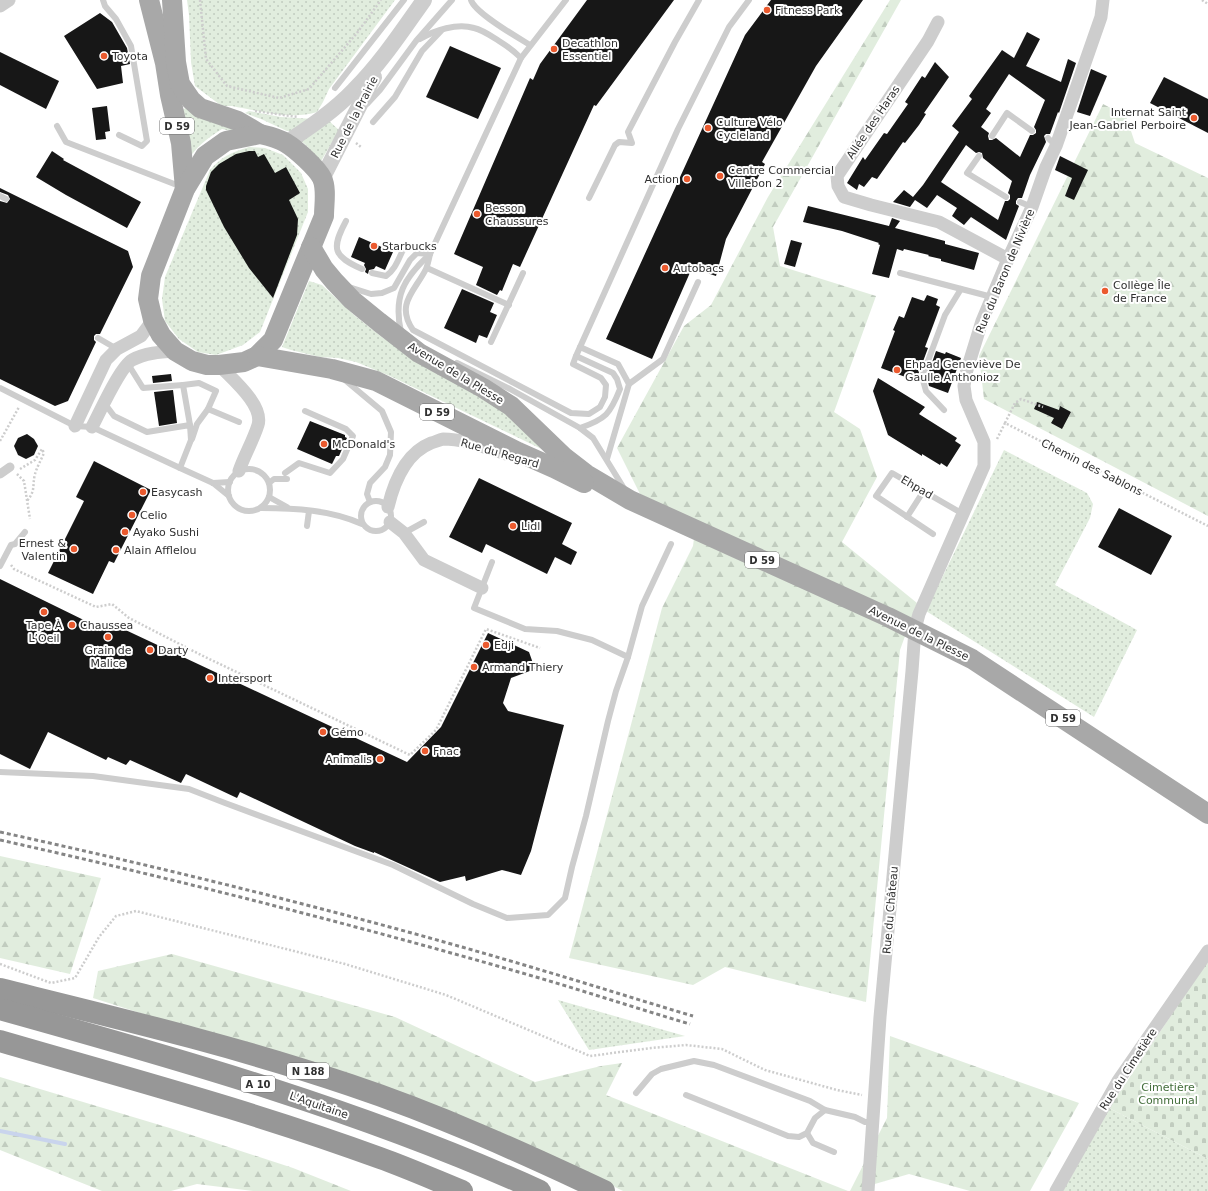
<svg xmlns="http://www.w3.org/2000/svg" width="1208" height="1191" viewBox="0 0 1208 1191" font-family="'DejaVu Sans',sans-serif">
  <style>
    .grass { fill: url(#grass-dots) }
    .forest { fill: url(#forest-firs) }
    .cemetery { fill: url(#cemetery-stones) }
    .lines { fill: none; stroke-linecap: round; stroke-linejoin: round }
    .stream { stroke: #c9d4ed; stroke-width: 4 }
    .building { fill: #171717; fill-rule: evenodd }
    .path { stroke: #cdcdcd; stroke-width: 2.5; stroke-dasharray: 2 2; stroke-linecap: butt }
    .service { stroke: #cdcdcd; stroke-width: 6 }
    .pedestrian { stroke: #cdcdcd; stroke-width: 9 }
    .minor { stroke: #cdcdcd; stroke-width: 13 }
    .tertiary { stroke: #cdcdcd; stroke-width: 16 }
    .primary { stroke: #a8a8a8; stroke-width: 20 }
    .motorway { stroke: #979797; stroke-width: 22 }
    .rail { stroke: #858585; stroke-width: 3; stroke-dasharray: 4 3; stroke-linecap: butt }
    .poi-dot { fill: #eb5a2e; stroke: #fff; stroke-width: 1.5 }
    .labels { text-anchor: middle; stroke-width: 4; stroke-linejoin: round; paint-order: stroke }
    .shield { fill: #fff; stroke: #6e6e6e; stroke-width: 1 }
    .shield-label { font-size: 10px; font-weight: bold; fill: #303030 }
    .poi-label { font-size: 11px; fill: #303030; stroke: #fff; text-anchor: start }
    .street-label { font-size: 11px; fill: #303030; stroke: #fff }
    .park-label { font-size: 11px; fill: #436e3b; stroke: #fff }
  </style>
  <defs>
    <pattern id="grass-dots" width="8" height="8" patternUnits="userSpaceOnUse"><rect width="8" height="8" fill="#e1edde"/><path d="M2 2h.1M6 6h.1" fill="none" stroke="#c1ccbf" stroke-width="1.8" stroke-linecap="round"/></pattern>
    <pattern id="forest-firs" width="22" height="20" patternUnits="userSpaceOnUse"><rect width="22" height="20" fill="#e1edde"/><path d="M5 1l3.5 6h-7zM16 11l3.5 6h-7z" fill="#c1ccbf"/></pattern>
    <pattern id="cemetery-stones" width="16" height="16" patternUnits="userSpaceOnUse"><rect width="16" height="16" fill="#e1edde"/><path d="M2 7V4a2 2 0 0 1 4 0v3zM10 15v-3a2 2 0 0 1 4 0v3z" fill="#c1ccbf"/></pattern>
  </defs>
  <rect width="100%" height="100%" fill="#fff"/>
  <g class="grass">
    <path d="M187,0h208l-66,89 -6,13 -6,10c-25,8 -59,-1 -85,-6h-7l-6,-2 -24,-18 -4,-24 -2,-47z"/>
    <path d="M186,108l49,19 -4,4 -9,-2c-16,10 -26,18 -36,34l-7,-52z"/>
    <path d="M249,111l32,6 33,2 -18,12h-9l-26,-12 -16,-6z"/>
    <path d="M329,121l10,9 -19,33 -13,-17 -7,-6z"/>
    <path d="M249,147l16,1 18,7 18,18 7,16v23l-48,120 -17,13 -27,10 -18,-3 -19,-13 -14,-18 -3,-22 3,-22 45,-107c11,-13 22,-18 39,-23z"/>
    <path d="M309,281l13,4 32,30 29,23 111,63 62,55 -166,-80 -34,-14 -18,-4 -18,-1 -29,-7 -9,-3z"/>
    <path d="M1004,450l83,43 6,11 -3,14 -35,67 82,45 -43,87 -168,-106z"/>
    <path d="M558,1000l127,36 -96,14z"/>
    <path d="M1109,1108l99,51v32h-145z"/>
  </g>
  <g class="forest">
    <path d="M890,0h11l-128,227 7,39 96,30 -42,116 26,17 17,48 -35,65 75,61 -17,47 -34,352 -141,-35 -32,18 -124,-27 93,-350 31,-62 3,-23 -56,-29 -23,-46 67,-122 27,-21 57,-108z"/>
    <path d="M1103,104l23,12 9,27 73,35v338l-224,-117 -5,-43z"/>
    <path d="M0,856l101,22 -31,96 -70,-16z"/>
    <path d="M172,954l223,63 140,65 66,-16 21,-3 -16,32 242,96h-225l-56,-28 -134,-57 -340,-108 5,-27z"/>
    <path d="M890,1036l189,67 -49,88h-60l-61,-17 -41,12v5h-18l37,-73z"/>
    <path d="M0,1077l173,52 120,39 58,23h-98l-56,-7 -26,7h-69l-102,-41z"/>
  </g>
  <path class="cemetery" d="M1208,960v199l-99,-51z"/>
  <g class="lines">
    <path class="stream" d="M0,1131l65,13"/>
  </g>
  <g class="building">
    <path d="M587,0h87l-78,106 -2,-1 -74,162 -7,-3 -11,27 -2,-1 -3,5 -21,-10 7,-18 -29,-13 76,-176 3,2 7,-16z"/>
    <path d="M771,0h92l-47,66 -54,96 3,2 -39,75 -10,37 -24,-8 -40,91 -46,-20 139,-304z"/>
    <path d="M100,13l12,9 15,26 3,16 -9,2 2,17 -26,6 -33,-53z"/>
    <path d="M1027,32l13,7 -14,27 35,16 7,-23 8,4 -17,50 -1,-1 -8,22h-4l-2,2 2,6 -16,33 -8,23h-4l-2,3v3l3,2 -13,34 -35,-23 -7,8 -12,-9 5,-8 -20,-13 -10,13 -12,-8 -5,7 -17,-5 11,-12 9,7 10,-12 36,-53 -7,-6 20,-27 -3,-3 33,-46 12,8zM1009,74l36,26 -11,27 2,3v3l-3,2h-3l-10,22 -24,-19 -4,2h-3l-1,-4 1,-3 -8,-6 10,-14 -5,-4zM966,145l10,8 3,-1 3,1 1,5 29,23 -4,12 2,2v4l-2,2h-3l-7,19 -57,-38z"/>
    <path d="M450,46l51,22 -23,51 -52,-22z"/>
    <path d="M0,52l59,29 -13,28 -46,-24z"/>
    <path d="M935,62l14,15 -25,36 2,1 -7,11 -14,18 -2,-1 -26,37 -5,-2 -8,10 -5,-3 -2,6 -10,-7 16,-26 2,3 19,-27 3,1 21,-30 -3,-2 17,-26 3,2z"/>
    <path d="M1091,69l16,7 -17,40 -13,-4z"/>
    <path d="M1164,77l44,22v34l-58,-30z"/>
    <path d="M107,106l3,25 -5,1 1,7 -10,1 -4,-32z"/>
    <path d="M52,151l12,8 -1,1 78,42 -14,26 -61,-33 -30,-18z"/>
    <path d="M249,151h6l3,6 6,-3 11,19 11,-6 14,26 -11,7 9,19 -1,16 -24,63 -24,-30 -25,-41 -18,-37v-4l5,-14 8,-8 17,-10z"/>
    <path d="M1060,156l28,14 -14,30 -9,-4 7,-18 -17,-8z"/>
    <path d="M0,188l128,63 5,16 -33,67h-4l-2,2v4l2,2 -28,59 -13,5 -55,-27v-178l7,2 3,-4 -2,-4 -8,-3z"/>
    <path d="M808,206l81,20 3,-8 8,3 -5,7 50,13v3l34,9 -5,17 -33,-9v-2l-13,-3 1,-1 -25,-6 -1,2 -6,-2 -8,29 -17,-4 8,-29 -2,-1 1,-1 -37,-12 -39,-9z"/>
    <path d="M359,237l34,15 -8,18 -9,-4 -2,3 -5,1 -1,4 -3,-2 1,-3 -2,-4 1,-2 -14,-6z"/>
    <path d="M791,240l11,3 -7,24 -11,-3z"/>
    <path d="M462,289l32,14 -4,9 7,3 -10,23 -8,-3 -3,8 -32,-15z"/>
    <path d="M927,295l11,4 -2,6 4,2 -15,40 3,1 -10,27 1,7 -38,-14 14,-37 -2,-1 6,-14 5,2 8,-21 12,4z"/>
    <path d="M936,351l9,3 1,-2 15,6 -13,35 -19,-7 -2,-9z"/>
    <path d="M171,374l1,7 -19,2 -1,-7z"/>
    <path d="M878,378l47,29 -6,7 38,24 -2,3 6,4 -14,22 -6,-4 -1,2 -18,-11v2l-34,-21 -15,-44z"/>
    <path d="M173,390l4,33 -18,3 -5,-34z"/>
    <path d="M1037,402l22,8 1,-4 11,6 -9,17 -11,-6 3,-5 -20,-9z"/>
    <path d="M310,421l35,14v2l2,1 -8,18h-3l-4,8 -35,-15z"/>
    <path d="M27,434l7,5 4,7 -4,9 -8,4 -8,-4 -4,-9 4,-8z"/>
    <path d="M94,461l57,29 -37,73 -5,-2 -16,33 -45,-21 36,-72 -8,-4z"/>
    <path d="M479,478l93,45 -10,21 15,8 -6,13 -16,-8 -8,17 -61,-30 -4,9 -33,-16z"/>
    <path d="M1119,508l53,28 -21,39 -53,-28z"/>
    <path d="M0,579l98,48 19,-1 290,136 34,-35 47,-94 41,19 6,17 -24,9 -8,25 5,8 56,14 -33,126 -10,24 -19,-5 -36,11 -1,-5 -25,6 -66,-30v1l-19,-7 -115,-54 -3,6 -51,-24 -5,9 -51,-23 -4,5 -18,-8 -2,3 -58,-28 -18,37 -30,-15z"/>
  </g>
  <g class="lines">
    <g class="path">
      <path d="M200,0l6,59 21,27 52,12 30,-9 48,-56 24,-33"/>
      <path d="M1202,0l6,4"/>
      <path d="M255,111l43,6"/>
      <path d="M356,143l5,4"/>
      <path d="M1005,423l10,-20 6,-4 22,8"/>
      <path d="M997,439l8,-16 203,103"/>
      <path d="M0,441l19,-34"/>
      <path d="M20,469l15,-9 7,-11 2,4c-3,7 -7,14 -9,21 -3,12 1,16 -8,27"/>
      <path d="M17,474l7,7 6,38"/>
      <path d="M11,565l3,4 82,38 16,-3 17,14 72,37 209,100 26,-25 50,-101 54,19"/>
      <path d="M0,964l51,19 24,-5 24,-41 17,-21 20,-5 209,53 101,31 144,61 61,-8 35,-3 36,4 43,21 72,20 25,5"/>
    </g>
    <g class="service">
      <path d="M103,0l2,6 11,13 15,27 16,95 -5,5 -23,-11"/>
      <path d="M471,0c4,13 46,37 59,45"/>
      <path d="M566,0l-45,58 -91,196c-1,5 -2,10 -4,15 -11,22 -31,35 -13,61l158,83 18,1 11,-7 5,-10 1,-12 -5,-7 -28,-14 3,-8"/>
      <path d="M420,39c15,-9 37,-16 54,-11 9,2 17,8 25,13 8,5 15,10 22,17"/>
      <path d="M335,88l69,-88"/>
      <path d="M367,104l13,-14 36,-49 36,-41"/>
      <path d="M373,122l22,-25 27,-46 19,-20"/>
      <path d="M57,126l9,16 116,45"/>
      <path d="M992,136l15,-23 25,18"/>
      <path d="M1048,138l8,8"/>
      <path d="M979,156l-12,17 39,24"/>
      <path d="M0,196l6,3"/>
      <path d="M589,198l26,-53 4,-3 13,1 -4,-11 47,-90 24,-42"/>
      <path d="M1020,202l12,5"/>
      <path d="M346,221c-15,28 -13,35 16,48"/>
      <path d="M427,268l82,37"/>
      <path d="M372,273l14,3c9,-6 12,-16 17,-26l4,-2"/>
      <path d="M900,273l92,24"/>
      <path d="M349,287l22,7 11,-1 12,-5 16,-28 7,-7 13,1"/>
      <path d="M401,332c-8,-36 3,-54 29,-78"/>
      <path d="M98,338l19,11"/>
      <path d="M491,342l32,-69"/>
      <path d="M580,347l38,17 11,20 -22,75"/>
      <path d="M457,363l53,26 70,39 13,10 32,52"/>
      <path d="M128,364l15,24 40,-3 7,40"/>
      <path d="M345,380l37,31 9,21 -1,23 -5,12 -15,16 -3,11 3,8"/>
      <path d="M629,384l34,-25 35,-77"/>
      <path d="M183,385l16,-2 17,8 -8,18 -11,15 -5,15"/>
      <path d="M0,388l75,38 17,1 88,41 33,15 16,13"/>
      <path d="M105,404l9,12 33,16 43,-7 1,15 -11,28"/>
      <path d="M208,409l31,13"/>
      <path d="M944,410l-18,-19 -4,-14 23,-62 16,-26"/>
      <path d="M580,428c26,-9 30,-14 40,-39l-3,-10 -4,-6 -37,-17 102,-227 51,-102 20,-27"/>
      <circle cx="249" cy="490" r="21"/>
      <path d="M285,473l14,-10 31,10 13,-14 10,-23 -7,-7 -41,-18"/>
      <path d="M213,483l17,-1"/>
      <path d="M269,483l5,-4h13"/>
      <path d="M269,497l18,10"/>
      <circle cx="376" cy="516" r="15"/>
      <path d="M261,508c34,0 70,2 101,16"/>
      <path d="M907,517l16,-25"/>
      <path d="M307,526l2,-15"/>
      <path d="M404,533l20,-11"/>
      <path d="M933,534l-57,-38 16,-23 71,41"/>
      <path d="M0,566l11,-21 4,-1 10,-12"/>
      <path d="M628,657l14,-51 29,-62"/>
      <path d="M0,772l93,4 96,13 36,14 168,62 80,39 34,14 41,-3 17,-17 7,-31 14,-51 22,-95 8,-30 12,-34 -36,-17 -35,-9 -32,-2 -51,-21 18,-46"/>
      <path d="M636,1093l16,-19 9,-5 33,-8 20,4 96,36 15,9 30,7 10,5h7"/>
      <path d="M686,1095l102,41 11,1 8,-4 8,-15 10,-8"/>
      <path d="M807,1133l6,10 21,9"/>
    </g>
    <path class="pedestrian" d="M0,474l10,-7"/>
    <g class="minor">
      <path d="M0,6l9,-6"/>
      <path d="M938,22l-10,19 -91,135 1,10 6,11 27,8 68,17 69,37"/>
      <path d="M219,365c13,14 45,40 39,60 -5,16 -14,31 -19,46"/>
      <path d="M75,426l31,-66 11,-11 24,-13 12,-16"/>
      <path d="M92,427c8,-15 28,-60 40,-67 13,-7 28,-8 43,-9"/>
      <path d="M388,507c6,-25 18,-54 43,-64 4,-1 8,-3 12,-4 22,0 43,9 63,15"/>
      <path d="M390,522l14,11 20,27 58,28"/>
      <path d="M868,1191l12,-174 32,-346 3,-42 4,-15 65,-148v-24l-18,-42 -2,-14 2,-13 16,-52 26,-62 24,-52 14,-40 10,-21 45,-129 2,-17"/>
      <path d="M1056,1191l62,-110 90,-130"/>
    </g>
    <g class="tertiary">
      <path d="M286,143c24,-16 48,-32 68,-53 27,-27 48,-59 70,-90"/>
      <path d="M322,179l52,-102"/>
    </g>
    <g class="primary">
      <path d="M149,0l16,63 5,32 11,48 4,46"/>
      <path d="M172,0l4,62 4,22 11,16 9,8 38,13 22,13"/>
      <path d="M260,134c9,2 18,4 26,9 10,6 31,25 36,35 5,11 2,26 2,38l-51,124 -16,16 -13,6 -25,3h-12l-15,-4 -17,-10 -14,-16 -8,-15 -5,-21 3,-23 34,-87 20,-33 21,-15z"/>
      <path d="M311,247l13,22 10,12 18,19 27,22 40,31 64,35 28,18 53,51 22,17 44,26 258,117 84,42 236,155"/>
      <path d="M257,356l75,13 44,12 142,71 36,16 30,15"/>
    </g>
    <g class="motorway">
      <path d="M0,989c117,29 235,57 350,96 87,29 171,67 254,106"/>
      <path d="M0,1009c183,51 366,103 540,182"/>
      <path d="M0,1041c127,37 255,71 380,117 28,10 55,22 82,33"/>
    </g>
    <g class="rail">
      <path d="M0,832c182,40 363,85 541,138 51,15 101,31 152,46"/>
      <path d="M0,840c180,40 359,86 536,137 51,15 103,32 154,47"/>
    </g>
  </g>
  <g class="poi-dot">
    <circle cx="767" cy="10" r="4"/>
    <circle cx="554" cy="49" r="4"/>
    <circle cx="104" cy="56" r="4"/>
    <circle cx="1194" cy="118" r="4"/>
    <circle cx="708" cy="128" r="4"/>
    <circle cx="720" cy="176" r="4"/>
    <circle cx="687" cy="179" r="4"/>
    <circle cx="477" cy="214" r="4"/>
    <circle cx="374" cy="246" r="4"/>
    <circle cx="665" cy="268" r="4"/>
    <circle cx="1105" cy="291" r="4"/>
    <circle cx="897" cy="370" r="4"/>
    <circle cx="324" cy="444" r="4"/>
    <circle cx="143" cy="492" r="4"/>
    <circle cx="132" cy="515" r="4"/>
    <circle cx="513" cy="526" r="4"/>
    <circle cx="125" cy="532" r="4"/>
    <circle cx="74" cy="549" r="4"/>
    <circle cx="116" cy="550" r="4"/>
    <circle cx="44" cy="612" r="4"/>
    <circle cx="72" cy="625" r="4"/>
    <circle cx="108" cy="637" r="4"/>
    <circle cx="486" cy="645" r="4"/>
    <circle cx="150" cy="650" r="4"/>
    <circle cx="474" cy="667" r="4"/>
    <circle cx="210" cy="678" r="4"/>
    <circle cx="323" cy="732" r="4"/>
    <circle cx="425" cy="751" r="4"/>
    <circle cx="380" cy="759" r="4"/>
  </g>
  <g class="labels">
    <g class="shield">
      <rect x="160" y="118" width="34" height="16" rx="3"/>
      <rect x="420" y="404" width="34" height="16" rx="3"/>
      <rect x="745" y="552" width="34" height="16" rx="3"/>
      <rect x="1046" y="710" width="34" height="16" rx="3"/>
      <rect x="287" y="1063" width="42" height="16" rx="3"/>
      <rect x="241" y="1076" width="34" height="16" rx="3"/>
    </g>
    <g class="shield-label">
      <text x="177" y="130">D 59</text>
      <text x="437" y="416">D 59</text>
      <text x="762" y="564">D 59</text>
      <text x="1063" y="722">D 59</text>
      <text x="308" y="1075">N 188</text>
      <text x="258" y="1088">A 10</text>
    </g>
    <g class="poi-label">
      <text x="775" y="14">Fitness Park</text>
      <text x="562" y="47">Decathlon<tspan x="562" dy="13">Essentiel</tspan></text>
      <text x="112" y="60">Toyota</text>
      <text x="1186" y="116" text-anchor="end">Internat Saint<tspan x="1186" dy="13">Jean-Gabriel Perboire</tspan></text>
      <text x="716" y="126">Culture Vélo<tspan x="716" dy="13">Cycleland</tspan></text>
      <text x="728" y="174">Centre Commercial<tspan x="728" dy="13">Villebon 2</tspan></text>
      <text x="679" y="183" text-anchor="end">Action</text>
      <text x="485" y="212">Besson<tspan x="485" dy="13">Chaussures</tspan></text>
      <text x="382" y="250">Starbucks</text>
      <text x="673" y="272">Autobacs</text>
      <text x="1113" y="289">Collège Île<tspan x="1113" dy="13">de France</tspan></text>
      <text x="905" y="368">Ehpad Geneviève De<tspan x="905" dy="13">Gaulle Anthonioz</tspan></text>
      <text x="332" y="448">McDonald's</text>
      <text x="151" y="496">Easycash</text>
      <text x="140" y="519">Celio</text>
      <text x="521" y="530">Lidl</text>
      <text x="133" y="536">Ayako Sushi</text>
      <text x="66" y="547" text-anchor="end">Ernest &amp;<tspan x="66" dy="13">Valentin</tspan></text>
      <text x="124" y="554">Alain Afflelou</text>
      <text x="44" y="629" text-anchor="middle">Tape À<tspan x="44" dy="13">L’Oeil</tspan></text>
      <text x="80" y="629">Chaussea</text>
      <text x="494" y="649">Edji</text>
      <text x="108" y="654" text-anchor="middle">Grain de<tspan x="108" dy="13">Malice</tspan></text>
      <text x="158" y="654">Darty</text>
      <text x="482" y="671">Armand Thiery</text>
      <text x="218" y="682">Intersport</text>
      <text x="331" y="736">Gémo</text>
      <text x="433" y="755">Fnac</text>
      <text x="372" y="763" text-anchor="end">Animalis</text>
    </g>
    <g class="street-label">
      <text transform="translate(354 117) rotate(-63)" y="4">Rue de la Prairie</text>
      <text transform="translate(873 122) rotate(-56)" y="4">Allée des Haras</text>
      <text transform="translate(1005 271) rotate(-67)" y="4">Rue du Baron de Nivière</text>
      <text transform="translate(456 373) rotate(31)" y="4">Avenue de la Plesse</text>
      <text transform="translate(500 453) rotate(16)" y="4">Rue du Regard</text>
      <text transform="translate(1092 467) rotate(27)" y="4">Chemin des Sablons</text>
      <text transform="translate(917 487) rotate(30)" y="4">Ehpad</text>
      <text transform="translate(919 633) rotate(26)" y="4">Avenue de la Plesse</text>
      <text transform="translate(890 910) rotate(-85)" y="4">Rue du Château</text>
      <text transform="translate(1128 1069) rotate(-57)" y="4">Rue du Cimetière</text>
      <text transform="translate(319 1105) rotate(19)" y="4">L'Aquitaine</text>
    </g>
    <g class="park-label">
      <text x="1168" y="1091">Cimetière<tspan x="1168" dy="13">Communal</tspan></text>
    </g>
  </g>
</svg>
